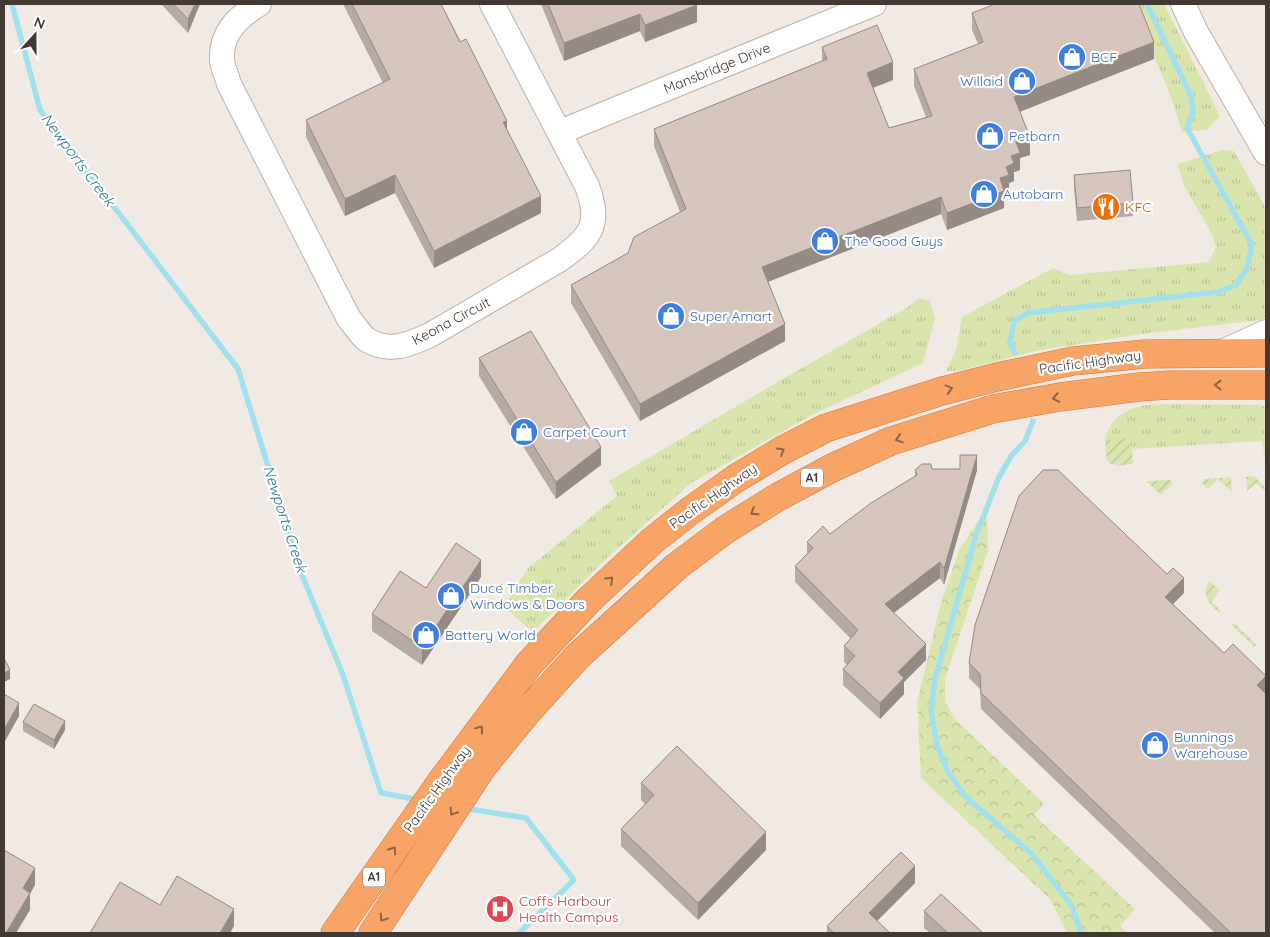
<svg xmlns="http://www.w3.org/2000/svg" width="1270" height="937" viewBox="0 0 1270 937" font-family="Quicksand,sans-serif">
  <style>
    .grass { fill: url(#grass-tufts) }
    .forest { fill: url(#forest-crowns) }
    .garden { fill: url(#garden-furrows) }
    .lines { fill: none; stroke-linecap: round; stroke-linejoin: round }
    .stream { stroke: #a1e1ed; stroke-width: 5.5 }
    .minor-casing { stroke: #bfb2aa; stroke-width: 26 }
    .highway-casing { stroke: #d77538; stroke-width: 29 }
    .minor { stroke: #fff; stroke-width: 24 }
    .highway { stroke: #f8a467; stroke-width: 28 }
    .wall { fill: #b7a9a3 }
    .shaded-wall { fill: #958a84 }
    .building { fill: #d5c5bd; stroke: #958a84 }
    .oneway { stroke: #8b6448 }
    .labels { text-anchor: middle; stroke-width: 4.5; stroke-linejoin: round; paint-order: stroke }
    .shield { fill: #fff; stroke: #7b7471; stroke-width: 1 }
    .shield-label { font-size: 12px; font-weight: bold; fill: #433934 }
    .shop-label { font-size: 14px; fill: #366cbe; stroke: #fff; text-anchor: start }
    .street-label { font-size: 14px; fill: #433934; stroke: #fff }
    .food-label { font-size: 14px; fill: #c56008; stroke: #fff; text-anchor: start }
    .health-label { font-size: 14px; fill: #be3a42; stroke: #fff; text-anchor: start }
    .water-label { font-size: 15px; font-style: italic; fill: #2b7b8b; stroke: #fff }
  </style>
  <defs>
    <pattern id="grass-tufts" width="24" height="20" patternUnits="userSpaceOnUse" patternTransform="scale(1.25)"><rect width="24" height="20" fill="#d9e5ad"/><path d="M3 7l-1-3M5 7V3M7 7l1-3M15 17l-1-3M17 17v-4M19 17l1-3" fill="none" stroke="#bbc595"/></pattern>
    <pattern id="forest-crowns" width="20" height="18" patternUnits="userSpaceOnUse" patternTransform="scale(1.25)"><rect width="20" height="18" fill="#d9e5ad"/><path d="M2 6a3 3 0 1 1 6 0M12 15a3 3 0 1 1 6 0" fill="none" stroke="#bbc595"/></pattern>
    <pattern id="garden-furrows" width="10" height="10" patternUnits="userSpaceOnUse" patternTransform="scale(1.25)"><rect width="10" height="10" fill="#d9e5ad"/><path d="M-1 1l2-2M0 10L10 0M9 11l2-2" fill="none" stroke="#bbc595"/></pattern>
  </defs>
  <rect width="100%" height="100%" fill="#f1eae4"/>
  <g class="grass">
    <path d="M1133,4h31l56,112 -14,14 -24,2c-12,-44 -33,-85 -49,-128z"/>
    <path d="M1222,150l12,1 32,57v109l-6,3 -118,14 -106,17 -78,20h-12l10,-21 6,-33 91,-49 17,7 139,-13 7,-16 -4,-12 -29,-50 -5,-20z"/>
    <path d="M919,298l11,3 5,17 -12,45 -111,52 -121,68 -84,75 -74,74 -29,-25 24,-39 89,-72 -8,-15 179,-105 120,-69z"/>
    <path d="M1154,404l105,1 7,2v59l-4,-25 -130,8 -2,-11 -25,2c6,-25 25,-34 49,-36z"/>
  </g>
  <path class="forest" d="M981,517h6l1,34 -43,128v22l10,18 89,85 -10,11 101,94 -15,17 8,7h-61l-17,-34 -129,-121 -4,-76 24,-99 18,-53z"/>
  <g class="garden">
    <path d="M1131,437l2,27c-10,1 -18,4 -26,-3l-2,-21z"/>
    <path d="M1254,476l12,12v4l-10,-9 -9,8 -1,-14z"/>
    <path d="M1231,477l1,15 -14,-13 -10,10 -6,-6 2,-4z"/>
    <path d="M1170,480l3,3 -12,12 -15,-14z"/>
    <path d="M1209,581l11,9 -9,11 10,10 -2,2c-10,-10 -19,-19 -10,-32z"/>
    <path d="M1234,623l22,21 -2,3 -22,-22z"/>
  </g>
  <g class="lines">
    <g class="stream">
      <path d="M12,4l28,106 198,259 62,201 43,105 38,118 39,7"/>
      <path d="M1015,353l-5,-10 4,-22 14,-8 190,-21 18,-7 11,-17 5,-23 -65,-117 6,-17 -2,-15 -44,-92"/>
      <path d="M1033,421l-8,20 -13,14 -13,22 -23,58 -41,144 -4,31 6,35 11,27 18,25 66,57 40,52 9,27"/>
      <path d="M463,808l63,10 48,62 -55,53"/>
    </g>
    <defs>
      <g id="minor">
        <path d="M259,4c-21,13 -39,29 -37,57 1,7 5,15 7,23l120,235c6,6 11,16 18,21 23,13 41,5 63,-5l129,-75c31,-22 43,-35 28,-74l-95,-182"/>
        <path d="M1183,4l13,28 70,121"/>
        <path d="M560,132l314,-128"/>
        <path d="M1220,353l46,-21"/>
      </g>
      <g id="highway">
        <path d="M335,933l106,-151 88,-118 60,-64 62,-58 39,-31 45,-32 48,-29 43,-22 116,-37 55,-14 76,-16 72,-7 121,-1"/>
        <path d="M373,933l110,-167 45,-55 50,-55 99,-90 48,-36 53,-33 54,-29 59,-27 102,-32 67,-12 79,-10 31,-2h96"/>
      </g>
    </defs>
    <use href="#minor" class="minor-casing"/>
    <use href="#highway" class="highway-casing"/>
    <use href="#minor" class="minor"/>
    <use href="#highway" class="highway"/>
  </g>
  <g class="wall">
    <path d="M161,4h39l-12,29z"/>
    <path d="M343,4h98l66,125 34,84 -107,55 -39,-75 -50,23 -39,-79v-17l77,-37z"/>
    <path d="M541,4h156v18l-52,20 -5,-11 -76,30z"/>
    <path d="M972,13l182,46 -135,53 11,43 -10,3v12l-6,2v9l-5,2v9l-5,2v14l-57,22 -6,-16 -173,68 17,59 -145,80 -69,-118v-18l57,-32 52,-41 -26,-66v-17l168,-68v-14l71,33 -20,8 16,40 37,-11 -12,-31v-17l64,-25 -6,-14z"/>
    <path d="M1074,175l59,28v13l-56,5 -3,-33z"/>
    <path d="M479,358l122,107 -45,34 -77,-123z"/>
    <path d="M932,469l45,1 -33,115 -4,-7 -46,35 32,47 -22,22v12l-24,25 -37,-34v-16l4,-4 -3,-3v-16l7,-7 -56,-57v-16l12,-12v-12l23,-8 85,-58v-6z"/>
    <path d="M481,577l-59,88 -50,-34v-17z"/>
    <path d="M1184,593l-11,11 51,49 42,38 -1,1 1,241h-51l-234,-224 -1,-20 -11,-11v-15z"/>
    <path d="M23,722l42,8 -11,19 -31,-18z"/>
    <path d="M641,783l125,67 -68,70 -77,-74v-17l24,-25 -4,-4z"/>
    <path d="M915,883l-38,38 13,12h-63v-7z"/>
    <path d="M924,911l59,22h-53l-6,-5z"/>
  </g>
  <g class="shaded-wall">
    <path d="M195,4h5l-12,29v-14z"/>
    <path d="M697,5v17l-52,20v-17z"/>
    <path d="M640,14v17l-76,30v-18z"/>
    <path d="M1154,42v17l-140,55v-17z"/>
    <path d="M893,62v18l-26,10v-17z"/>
    <path d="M507,121v17l-4,-16z"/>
    <path d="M1030,137v18l-10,3v12l-6,2v9l-5,2v9l-5,2v14l-57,22v-17l53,-35 11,-22 5,-14z"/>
    <path d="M395,175v18l-50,23v-17z"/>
    <path d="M541,196v17l-107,55v-17z"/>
    <path d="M941,197v17l-179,70v-17z"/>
    <path d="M785,324v17l-145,80v-17z"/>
    <path d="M601,447v18l-45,34v-17z"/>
    <path d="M977,455v15l-33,115v-16z"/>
    <path d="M481,560v17l-59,88v-18z"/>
    <path d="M940,562v16l-55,41v-15z"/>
    <path d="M1184,578v15l-19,19v-15z"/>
    <path d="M926,644v16l-22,22v12l-24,25v-16l18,-31z"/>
    <path d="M10,670v9l-6,3v-9z"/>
    <path d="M1266,676v15l-9,9v-15z"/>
    <path d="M19,703v13l-15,27v-13z"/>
    <path d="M65,721v9l-11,19v-9z"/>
    <path d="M766,832v18l-68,70v-17z"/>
    <path d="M915,866v17l-46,46v-16z"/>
    <path d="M35,868v17l-5,9v16l-14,23h-10l17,-45z"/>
    <path d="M234,909v17l-4,7h-10z"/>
  </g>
  <g class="building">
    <path d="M173,4h22l-7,15z"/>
    <path d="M352,4h89l19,38 6,-3 41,82 -4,1 38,74 -107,55 -39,-76 -50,24 -39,-79 84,-41z"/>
    <path d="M548,4h149v1l-52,20 -5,-11 -76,29z"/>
    <path d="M995,4h144l15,38 -140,55 16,40 -14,5 4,11 -9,3 3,7 -8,4 3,8 -9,3 4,13 -57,22 -6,-16 -179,70 23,57 -145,80 -69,-119 57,-32 6,-16 52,-28 -32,-80 173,-70 -5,-12 55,-22 16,37 -26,11 22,55 43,-12 -18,-47 69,-27 -11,-29z"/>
    <path d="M1130,170l3,33 -56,5 -3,-33z"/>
    <path d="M531,331l70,116 -45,35 -77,-124z"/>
    <path d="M960,455h17l-33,114 -4,-7 -55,42 41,40 -28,28 6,6 -24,25 -37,-34 12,-13 -11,-10 14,-16 -63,-64 18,-18 -6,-6 16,-16 7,8 41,-31 46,-28 -2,-5 7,-6h9l1,5h28z"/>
    <path d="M1043,470h15l109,104 6,-6 11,10 -19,19 59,56 9,-9 33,32 -9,9 9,9v239h-35l-250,-240 -1,-19 -11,-11 6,-38 44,-129z"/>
    <path d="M456,543l25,17 -59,87 -50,-33 28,-43 26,17z"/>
    <path d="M4,658l6,12 -6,3z"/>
    <path d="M4,694l15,9 -15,27z"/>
    <path d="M34,704l31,17 -11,19 -31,-18z"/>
    <path d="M677,746l89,86 -68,71 -77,-74 33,-34 -13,-12z"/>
    <path d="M4,850l31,18 -12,20 7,5 -24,40h-2z"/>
    <path d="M901,852l14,14 -46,47 21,20h-56l-7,-7z"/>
    <path d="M177,876l57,33 -14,24h-130l30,-51 40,23z"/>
    <path d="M941,894l42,39h-35l-24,-22z"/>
  </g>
  <defs><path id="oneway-chevron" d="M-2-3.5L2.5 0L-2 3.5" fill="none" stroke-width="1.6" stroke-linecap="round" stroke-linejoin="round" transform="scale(1.25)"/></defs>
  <g class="oneway">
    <use href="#oneway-chevron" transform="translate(1218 385) rotate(-180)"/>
    <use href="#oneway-chevron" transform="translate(949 389) rotate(-15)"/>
    <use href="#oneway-chevron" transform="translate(1056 398) rotate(170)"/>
    <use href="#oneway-chevron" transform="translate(899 439) rotate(162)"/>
    <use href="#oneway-chevron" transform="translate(781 451) rotate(-30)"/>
    <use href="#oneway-chevron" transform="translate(754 512) rotate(147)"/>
    <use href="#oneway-chevron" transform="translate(610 580) rotate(-43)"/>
    <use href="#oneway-chevron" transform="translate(480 729) rotate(-53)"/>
    <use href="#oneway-chevron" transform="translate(453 812) rotate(122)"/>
    <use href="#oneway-chevron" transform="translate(393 850) rotate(-55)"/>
    <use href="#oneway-chevron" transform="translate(383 918) rotate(124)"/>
  </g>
  <defs>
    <symbol id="shop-disc" viewBox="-11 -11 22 22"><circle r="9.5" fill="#3f7fe0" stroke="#fff"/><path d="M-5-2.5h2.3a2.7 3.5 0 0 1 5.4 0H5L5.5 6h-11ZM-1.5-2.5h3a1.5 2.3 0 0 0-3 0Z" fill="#fff"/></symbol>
    <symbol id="restaurant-disc" viewBox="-11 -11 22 22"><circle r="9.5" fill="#e8710a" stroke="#fff"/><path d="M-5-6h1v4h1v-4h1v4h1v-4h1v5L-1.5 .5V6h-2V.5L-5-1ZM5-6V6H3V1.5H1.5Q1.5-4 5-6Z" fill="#fff"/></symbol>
    <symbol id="hospital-disc" viewBox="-11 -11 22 22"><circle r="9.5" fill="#e0444e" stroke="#fff"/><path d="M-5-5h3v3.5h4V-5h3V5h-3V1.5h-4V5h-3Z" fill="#fff"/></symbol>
  </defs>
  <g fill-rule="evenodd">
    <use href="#shop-disc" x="1056" y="41" width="32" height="32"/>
    <use href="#shop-disc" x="1006" y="65" width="32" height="32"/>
    <use href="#shop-disc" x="974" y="120" width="32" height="32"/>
    <use href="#shop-disc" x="968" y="178" width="32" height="32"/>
    <use href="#restaurant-disc" x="1090" y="191" width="32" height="32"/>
    <use href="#shop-disc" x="809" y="225" width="32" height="32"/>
    <use href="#shop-disc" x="655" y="300" width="32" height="32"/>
    <use href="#shop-disc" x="508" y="416" width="32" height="32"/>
    <use href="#shop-disc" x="435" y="580" width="32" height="32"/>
    <use href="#shop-disc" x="410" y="619" width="32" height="32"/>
    <use href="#shop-disc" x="1139" y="729" width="32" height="32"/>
    <use href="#hospital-disc" x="484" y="893" width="32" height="32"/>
  </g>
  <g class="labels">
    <g class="shield">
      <rect x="801" y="468.5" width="22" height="19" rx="4"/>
      <rect x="363" y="867.5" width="22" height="19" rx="4"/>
    </g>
    <g class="shield-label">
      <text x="812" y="482">A1</text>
      <text x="374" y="881">A1</text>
    </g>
    <g class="shop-label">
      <text x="1091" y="62">BCF</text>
      <text x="1003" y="86" text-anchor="end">Willaid</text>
      <text x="1009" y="141">Petbarn</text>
      <text x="1003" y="199">Autobarn</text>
      <text x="844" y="246">The Good Guys</text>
      <text x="690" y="321">Super Amart</text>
      <text x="543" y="437">Carpet Court</text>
      <text x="470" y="593">Duce Timber<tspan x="470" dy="16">Windows &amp; Doors</tspan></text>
      <text x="445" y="640">Battery World</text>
      <text x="1174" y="742">Bunnings<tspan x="1174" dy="16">Warehouse</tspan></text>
    </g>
    <g class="street-label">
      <text transform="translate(717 68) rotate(-22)" y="5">Mansbridge Drive</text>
      <text transform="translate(451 321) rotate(-28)" y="5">Keona Circuit</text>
      <text transform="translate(1090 362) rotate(-8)" y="5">Pacific Highway</text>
      <text transform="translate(713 496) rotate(-35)" y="5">Pacific Highway</text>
      <text transform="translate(437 789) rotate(-54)" y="5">Pacific Highway</text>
    </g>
    <g class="food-label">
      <text x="1125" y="212">KFC</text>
    </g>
    <g class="health-label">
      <text x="519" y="906">Coffs Harbour<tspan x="519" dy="16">Health Campus</tspan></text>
    </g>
    <g class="water-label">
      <text transform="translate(78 160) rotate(53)" y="5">Newports Creek</text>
      <text transform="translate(285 519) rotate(72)" y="5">Newports Creek</text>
    </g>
  </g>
  <rect width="1270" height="937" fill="none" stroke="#433934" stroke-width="10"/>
  <g transform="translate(35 35) rotate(21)" stroke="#ffffff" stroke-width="4" paint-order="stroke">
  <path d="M0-4L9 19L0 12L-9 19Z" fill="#433934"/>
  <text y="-8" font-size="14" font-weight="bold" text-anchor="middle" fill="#433934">N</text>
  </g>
</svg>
